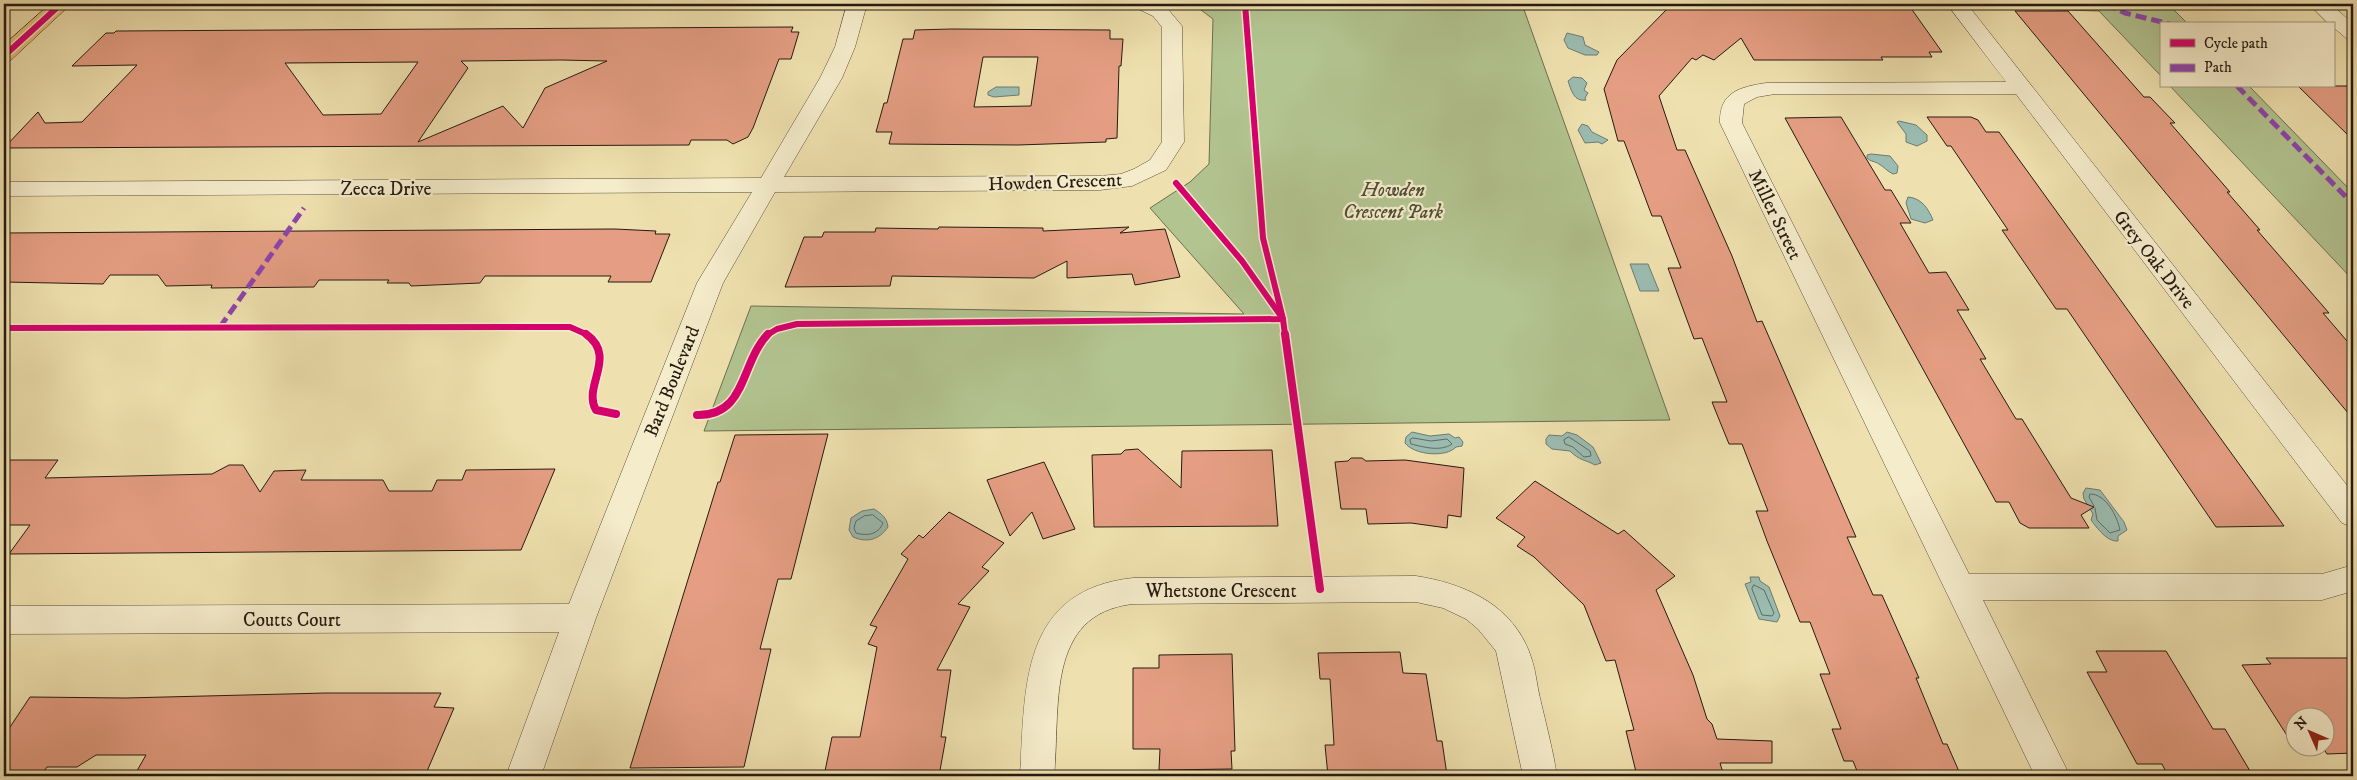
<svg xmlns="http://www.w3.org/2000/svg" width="2357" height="780" viewBox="0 0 2357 780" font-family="'IM FELL DW Pica',serif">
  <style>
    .green { fill: #b2c490; stroke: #6c6f50 }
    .water { fill: #9bbcb1; stroke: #6c7b71 }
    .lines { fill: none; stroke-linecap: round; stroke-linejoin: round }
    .shore { stroke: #606b61; stroke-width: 1 }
    .building { fill: #e59e83; stroke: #251a11; fill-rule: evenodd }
    .minor-casing { stroke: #584c38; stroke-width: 1 }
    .major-casing { stroke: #251a11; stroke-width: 1 }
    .minor { fill: #f5eccb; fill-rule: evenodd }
    .major { fill: #e8c078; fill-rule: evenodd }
    .quiet { stroke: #8e44ad; stroke-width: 5; stroke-dasharray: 11 5; stroke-linecap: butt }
    .cycleway-far1-casing { stroke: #f5eccb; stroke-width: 9 }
    .cycleway-casing { stroke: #f5eccb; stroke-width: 11 }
    .cycleway-far1 { stroke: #d6006c; stroke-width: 6 }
    .cycleway { stroke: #d6006c; stroke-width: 8 }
    .labels { text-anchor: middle; stroke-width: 4.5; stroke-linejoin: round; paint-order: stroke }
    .street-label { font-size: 19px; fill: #251a11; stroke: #f5eccb }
    .park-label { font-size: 19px; font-style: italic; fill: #4f4d37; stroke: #f5eccb }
  </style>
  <rect width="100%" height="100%" fill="#efe1af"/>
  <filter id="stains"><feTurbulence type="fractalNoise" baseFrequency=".004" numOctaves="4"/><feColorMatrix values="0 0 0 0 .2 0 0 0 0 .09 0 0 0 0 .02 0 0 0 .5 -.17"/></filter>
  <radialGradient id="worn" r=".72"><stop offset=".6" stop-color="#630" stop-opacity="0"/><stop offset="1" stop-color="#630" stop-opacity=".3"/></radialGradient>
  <g class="green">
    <path d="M1193,4h329l148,416 -966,11 47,-125 493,8 -94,-106 40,-26 19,-18 4,-145z"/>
    <path d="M1980,4h188l20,20h-27v52l-62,-65 -116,-3z"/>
    <path d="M2170,86h79l104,107v87z"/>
  </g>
  <g class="water">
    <path d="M1567,33l16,4 2,8 14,7 -2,3h-12l-17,-7 -4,-8z"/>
    <path d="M1573,77l9,1 5,5 -3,7 4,3 -3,5 1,2c-12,2 -15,-10 -18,-19z"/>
    <path d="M996,87h23v8l-25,2 -6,-2v-3z"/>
    <path d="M1899,121l17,4 11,10v6l-10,5 -11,-4v-8l-9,-12z"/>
    <path d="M1582,124l6,2 4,6 16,8 -6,4 -4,-2 -13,1 -7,-13z"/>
    <path d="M1871,154l19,2 8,10 -1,7 -4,1c-6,-3 -9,-7 -14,-10 -4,-3 -8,-2 -12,-6v-3z"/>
    <path d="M1908,197c14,1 21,13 25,23l-8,3 -14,-4 -5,-16z"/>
    <path d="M1630,264h18l11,27h-19z"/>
    <path d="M1412,432l18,4 19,-2 6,4 4,-1 4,5 -1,4 -6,1c-10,11 -42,8 -51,-4l1,-6z"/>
    <path d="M1567,432l10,3 16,12 8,16 -6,2c-11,-6 -15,-4 -25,-14l-18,-2 -6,-5v-5l3,-4 13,1z"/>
    <path d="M2086,488l14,2 24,32 3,8 -9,6v5c-11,1 -21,-13 -27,-21l2,-6 -9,-15 -1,-6z"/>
    <path d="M874,509c8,5 13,9 14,18 -9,13 -21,16 -35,10l-4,-7 2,-12 11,-7z"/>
    <path d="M1750,577h9l1,4 9,6 11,29 -3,6 -18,-3 -14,-35 6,-2z"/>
  </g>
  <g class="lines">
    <g class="shore">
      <path d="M1569,437l21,14 1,5 -7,1 -11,-10 -8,-3 -1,-4z"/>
      <path d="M1413,438l18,3 16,-2 5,5c-12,8 -28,3 -41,0l-1,-4z"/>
      <path d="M2094,506l-5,-9 1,-3c16,0 27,22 30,36l-10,3 -13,-13 -2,-12"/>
      <path d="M873,515l10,8c-5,12 -16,13 -27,10l-2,-5 2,-7 8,-5z"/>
      <path d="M1754,585l10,5 10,23 -2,3 -10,-1 -10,-26z"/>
    </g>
  </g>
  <g class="building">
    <path d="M1672,4h236l34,48h-13l3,5h-51l2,3h-129l-13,-22 -27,22 -11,-5 -7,5 -4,-2 -33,38 18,54h8l47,106 25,66 5,-1 94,216h-9l26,58h9l37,83h-3l27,66h4l14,32h-102l-6,-15h-9l-12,-32h9l-21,-55h10l-20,-52h-10l-33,-81 -11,-30h12l-26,-67h-13l-13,-32 -4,-10h15l-25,-64 -8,1 -26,-71h13l-20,-52h-9l-28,-75h-6l-14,-52 13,-29z"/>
    <path d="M2015,11h53l76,86h6l25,26h-5l60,69h-3l33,38h-3l72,83h-6l30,35v71z"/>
    <path d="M793,27l-2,5h8l-8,27h-12l-26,69 -5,9 -15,7 -6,-4h-36l-2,5 -685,3 34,-36 7,11 37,-1 55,-57 -65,1 34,-33h8l2,-2zM561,60l46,1 -62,27 -22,40 -20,-22 -85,36 50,-74 -7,-7zM418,62l-37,52 -58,1 -38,-52z"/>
    <path d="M951,29l159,1v9h13l-2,27h-2l-2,72 -11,1v3l-88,3 -129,-1 3,-12h-16l8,-29h3l16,-64h10l2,-9zM983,57h55l-7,49 -57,1z"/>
    <path d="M2298,86h55v54z"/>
    <path d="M1841,117l44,73h6l20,33h-11l29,50 17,-1 23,38h-12l29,49h-6l36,60h6l49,79 23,9 -13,8 8,13h-60l-9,-5 -11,-21h-13l-211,-384z"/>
    <path d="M1927,117h44l7,3 8,12h13l285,394 -68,1 -149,-218h-11l-54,-79h6l-57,-84h-4z"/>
    <path d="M939,227l104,1v3l86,-4 -9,6 45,-4 15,48 -45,8 -3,-11 -65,4v-17l-33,17 -142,-2 -2,10 -105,1 19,-50h18l2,-5h51l1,-4 62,1z"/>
    <path d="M615,229l41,2 -1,3h15l-19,48h-43l3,-6h-126l-5,7 -69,3 -2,-3h-22l2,-3h-70l-5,7 -103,1 1,-3 -46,1 -8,-11h-48l-7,9 -99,-2v-49z"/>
    <path d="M828,434l-37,145h-13l-18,70h11l-27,118 -114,1 88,-286h2l15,-47z"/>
    <path d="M1138,449l43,39 1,-37 90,-1 6,76 -184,1 -2,-72 29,-1 4,-4z"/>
    <path d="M1351,458h11l4,3 39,-1 59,8 -3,49 -13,-2 -1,13 -36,-5 -43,1 -2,-15h-25l-6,-47 13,-1z"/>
    <path d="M4,460h54l-13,18 167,-4 17,-9h14l17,27 14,-21 32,-1 -5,10h82l6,11h43l5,-11h25l4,-10 89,-1 -34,81 -512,4 21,-29h-26z"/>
    <path d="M1044,462l31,67 -32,10 -11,-27 -22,24 -23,-56z"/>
    <path d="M1535,481l83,53 6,-4 51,46 -19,14 37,85 14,44 5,5 5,15 55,2v22h-52l4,13h-87l-11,-45 8,-1 -19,-70 -9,1 -22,-56 -50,-48 -17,-11 8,-9 -29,-19z"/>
    <path d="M949,512l55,31 -22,24 7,4 -31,33 12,3 -33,63h14l-10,67h5l-7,39h-115l8,-39h28l17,-90 -9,-3 9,-17 -7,-2 38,-66 -7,-5 18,-19 4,3z"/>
    <path d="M2096,651h70l47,78h12l28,47h-85l-6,-12h-25l-50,-92h20z"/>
    <path d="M1400,652l3,21 23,1 11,67h5l5,34 -119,1 -3,-31h9l-4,-66h-10l-2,-26z"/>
    <path d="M1232,654l3,97h-4l1,18 -73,1 1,-21h-27v-81h26v-13z"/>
    <path d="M2266,658h87v95l-26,1 -4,-6h1v-30h-30v19h-6l-46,-72 29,-1z"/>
    <path d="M326,693h115l-7,14 20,1 -29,68h-291l12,-21h-50l-19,12h-30l-6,9h-37v-40l26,-39 95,1z"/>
  </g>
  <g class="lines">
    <defs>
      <g id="minor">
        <path d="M847,4h20l-12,43 -13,31 -58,99 316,-1 21,-2 13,-5 16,-9 12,-18v-115l-9,-11 -17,-8 -3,-4h26l8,4 15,18 2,116 -18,28 -34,16 -32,4 -325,2 -52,91 -127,335 -55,158h-35l53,-144 -555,2v-28l565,-2 128,-321 55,-91 -748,4v-14l757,-4 59,-100 15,-31z"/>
        <path d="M1947,4h20l386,489v34l-11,-4 -326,-429h-241l-18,3 -13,7 -2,19 227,451h353l31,-9v26l-31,9h-339l87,176h-35l-315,-653c-1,-31 20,-36 46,-40l240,-1z"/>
        <path d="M2309,4h22l22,20v16l-7,-2 -13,-11v-3h-4z"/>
        <path d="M1416,576c52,8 100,31 116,84 4,12 5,26 8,38 6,26 13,52 17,78h-34l-27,-125 -18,-22 -12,-10 -23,-11 -27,-6 -283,2c-89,10 -72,106 -79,172h-34c5,-89 0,-186 113,-198z"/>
      </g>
      <path id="major" d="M50,4h21l-60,56 -7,2v-17z"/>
    </defs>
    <use href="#minor" class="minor-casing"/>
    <use href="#major" class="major-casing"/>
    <use href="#minor" class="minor"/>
    <use href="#major" class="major"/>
    <g class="quiet">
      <path d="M2106,4l19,9 45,11"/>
      <path d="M2237,86l116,118"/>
      <path d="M220,327l84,-119"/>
    </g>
    <defs>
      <g id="cycleway-far1">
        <path d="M4,56l57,-52"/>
        <path d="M1176,183l66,78 41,58 2,16"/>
        <path d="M4,328l566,-1 18,8"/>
        <path d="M767,335l10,-6 20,-5 486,-5 -20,-81 -18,-234"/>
      </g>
      <g id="cycleway">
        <path d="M586,334c32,23 -4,52 10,76l20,4"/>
        <path d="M1285,334l35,255"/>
        <path d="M697,415c50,1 43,-52 71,-81"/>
      </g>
    </defs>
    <use href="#cycleway-far1" class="cycleway-far1-casing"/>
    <use href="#cycleway" class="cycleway-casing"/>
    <use href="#cycleway-far1" class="cycleway-far1"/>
    <use href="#cycleway" class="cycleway"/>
  </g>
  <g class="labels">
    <g class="street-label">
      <text transform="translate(1055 181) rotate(-2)" y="7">Howden Crescent</text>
      <text x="386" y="195">Zecca Drive</text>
      <text transform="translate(1776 214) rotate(64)" y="7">Miller Street</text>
      <text transform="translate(2155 259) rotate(52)" y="7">Grey Oak Drive</text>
      <text transform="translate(671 381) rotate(-68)" y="7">Bard Boulevard</text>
      <text x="1221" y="597">Whetstone Crescent</text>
      <text x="292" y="626">Coutts Court</text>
    </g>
    <g class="park-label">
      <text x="1393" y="196">Howden<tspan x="1393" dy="22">Crescent Park</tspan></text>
    </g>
  </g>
  <rect width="2357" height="780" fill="none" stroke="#efe1af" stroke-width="20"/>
  <rect x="5" y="5" width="2347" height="770" fill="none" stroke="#251a11" stroke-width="2.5"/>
  <rect x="10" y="10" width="2337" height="760" fill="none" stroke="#251a11"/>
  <rect x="2160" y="22" width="175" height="65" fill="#f5eccb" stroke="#a29881"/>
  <rect x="2170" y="39" width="25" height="8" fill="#d6006c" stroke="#a29881"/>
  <text x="2204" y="48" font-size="15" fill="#251a11">Cycle path</text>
  <rect x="2170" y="64" width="25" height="8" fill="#8e44ad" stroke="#a29881"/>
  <text x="2204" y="72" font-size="15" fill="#251a11">Path</text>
  <g transform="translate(2310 732) rotate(315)"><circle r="24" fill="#f5eccb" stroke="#a29881"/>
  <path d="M0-4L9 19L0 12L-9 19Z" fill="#8f2418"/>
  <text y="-8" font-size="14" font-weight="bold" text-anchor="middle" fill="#251a11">N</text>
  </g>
  <rect width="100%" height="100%" filter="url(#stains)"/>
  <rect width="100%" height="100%" fill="url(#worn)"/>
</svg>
